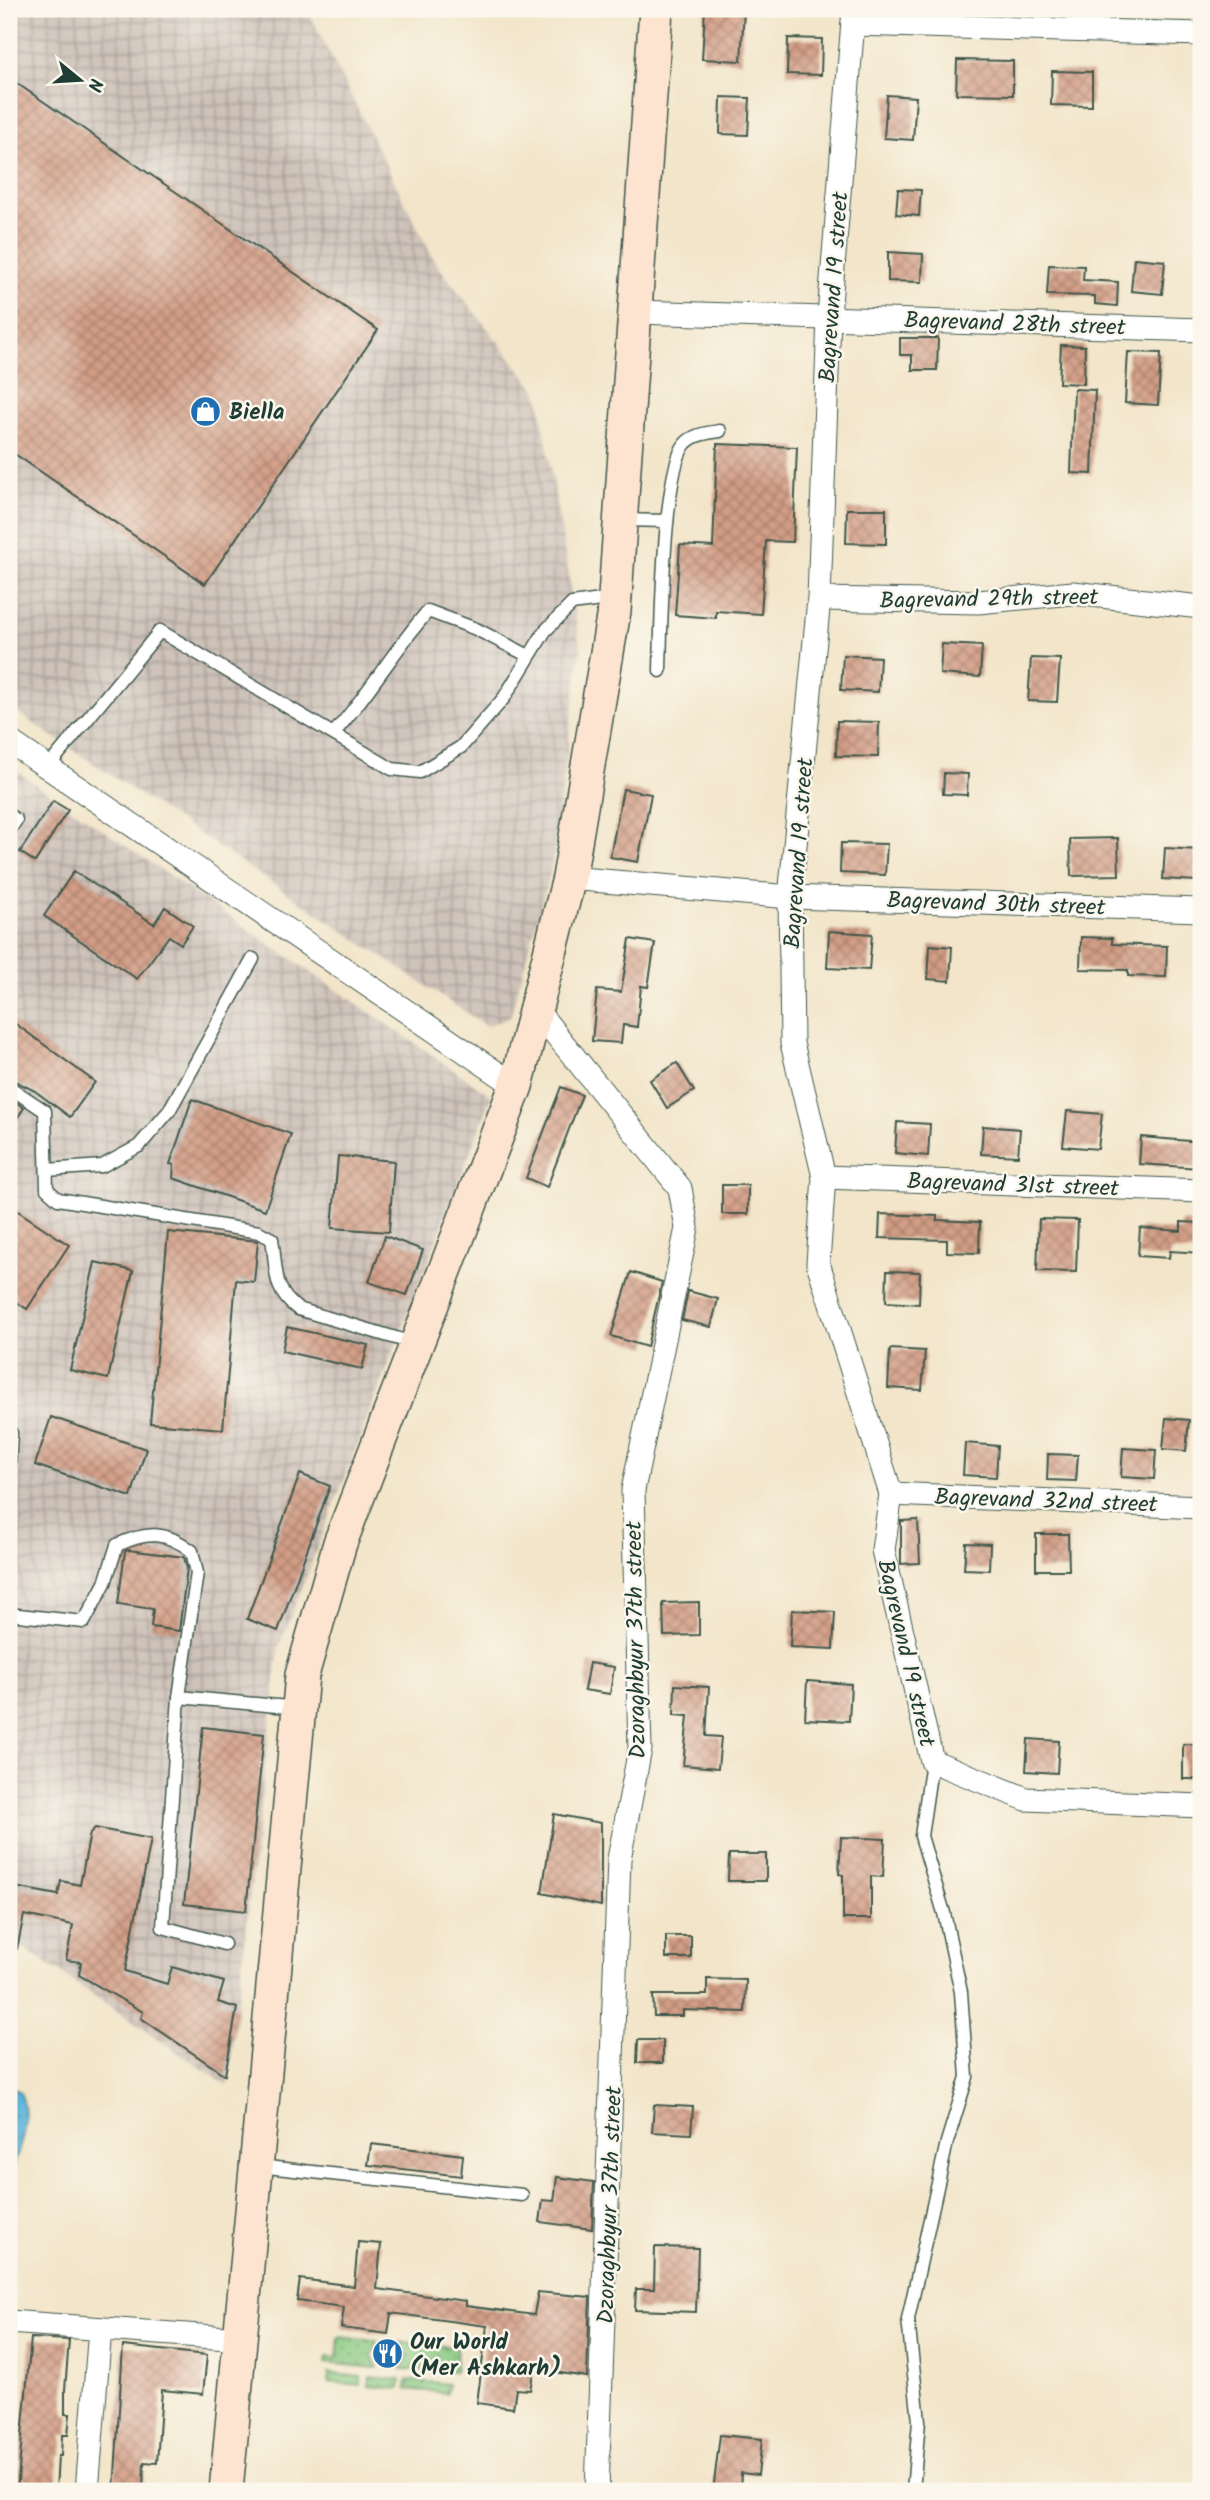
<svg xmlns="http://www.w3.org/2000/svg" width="1210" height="2500" viewBox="0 0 1210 2500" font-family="Kalam,sans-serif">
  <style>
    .industrial { fill: url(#industrial-grid) }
    .grass { fill: url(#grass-dots); stroke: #54825a; stroke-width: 2 }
    .water { fill: url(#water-ripples); stroke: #3e7987; stroke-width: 2 }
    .building { fill: url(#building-cross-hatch) }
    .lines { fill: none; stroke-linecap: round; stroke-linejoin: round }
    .lane-casing { stroke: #3f564a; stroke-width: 15 }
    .street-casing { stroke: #3f564a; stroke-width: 25 }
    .secondary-casing { stroke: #3f564a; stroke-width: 36 }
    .lane { stroke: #fff; stroke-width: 12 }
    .street { stroke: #fff; stroke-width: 23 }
    .secondary { stroke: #fde4d0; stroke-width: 33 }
    .labels { text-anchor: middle; stroke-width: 5; stroke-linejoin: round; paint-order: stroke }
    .street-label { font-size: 23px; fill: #1f3d34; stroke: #fbf7ec }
    .poi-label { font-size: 23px; font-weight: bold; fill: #1f3d34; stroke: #fbf7ec; text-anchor: start }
  </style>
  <defs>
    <pattern id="industrial-grid" width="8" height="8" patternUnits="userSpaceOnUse" patternTransform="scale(1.75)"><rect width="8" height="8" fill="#cec2b9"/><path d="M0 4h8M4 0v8" fill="none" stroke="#a79f97"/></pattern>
    <pattern id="grass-dots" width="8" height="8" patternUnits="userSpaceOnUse" patternTransform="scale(1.75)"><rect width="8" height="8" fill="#88c87f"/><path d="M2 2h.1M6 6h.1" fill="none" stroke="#6fa469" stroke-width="1.8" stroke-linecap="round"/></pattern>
    <pattern id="water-ripples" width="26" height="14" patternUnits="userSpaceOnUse" patternTransform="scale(1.75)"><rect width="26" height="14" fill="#5db5da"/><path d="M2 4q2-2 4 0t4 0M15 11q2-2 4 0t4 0" fill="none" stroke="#4c94b2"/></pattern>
    <pattern id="building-cross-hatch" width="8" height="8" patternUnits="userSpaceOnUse" patternTransform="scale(1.75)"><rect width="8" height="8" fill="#d39d85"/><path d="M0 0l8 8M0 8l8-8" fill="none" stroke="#ab816e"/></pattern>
  </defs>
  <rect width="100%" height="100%" fill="#fbf7ec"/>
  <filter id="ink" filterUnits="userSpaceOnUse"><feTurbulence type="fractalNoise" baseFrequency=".0143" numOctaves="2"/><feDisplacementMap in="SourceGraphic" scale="14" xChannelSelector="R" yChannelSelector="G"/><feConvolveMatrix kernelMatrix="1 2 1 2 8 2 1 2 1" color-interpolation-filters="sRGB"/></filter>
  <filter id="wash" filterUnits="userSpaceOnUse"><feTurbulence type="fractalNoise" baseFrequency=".00686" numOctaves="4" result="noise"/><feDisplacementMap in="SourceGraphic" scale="28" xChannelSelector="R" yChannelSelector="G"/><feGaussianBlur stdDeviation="1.57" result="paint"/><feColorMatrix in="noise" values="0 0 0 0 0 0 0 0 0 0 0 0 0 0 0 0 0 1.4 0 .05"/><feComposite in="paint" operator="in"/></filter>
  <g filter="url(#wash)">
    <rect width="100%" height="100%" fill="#f2e5c9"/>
    <g class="industrial">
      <path d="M9,9h298l128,253 103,130 43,258 -30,220 -41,147 -24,9 -477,-319z"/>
      <path d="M9,766l483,330 -213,551 -51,439 -219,-148z"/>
    </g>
    <g class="grass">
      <path d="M339,2337l38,4 -5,15 6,12 -52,-5 1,-6 10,1z"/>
      <path d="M401,2342l56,5 -2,25 -54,-3 6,-12z"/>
      <path d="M329,2373l32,4 -1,8 -32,-3z"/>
      <path d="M370,2377l31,3 -1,9 -31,-3z"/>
      <path d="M407,2380l41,4 -1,9 -41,-4z"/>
    </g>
    <path class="water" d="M9,2086l11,6c12,28 -1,59 -11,86z"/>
    <g id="blocks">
      <g class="building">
        <path d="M705,9h39l-3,52 -39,-2z"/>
        <path d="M788,38l34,1 -1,36 -34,-1z"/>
        <path d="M957,60l56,1v34l-57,-1z"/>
        <path d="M1052,71l40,1v34l-41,-1z"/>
        <path d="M9,78l369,252 -173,254 -196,-134z"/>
        <path d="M887,95l29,2 -3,43 -29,-2z"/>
        <path d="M721,97l29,1 -2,37 -28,-1z"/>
        <path d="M898,189l23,1 -2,26 -23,-2z"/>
        <path d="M888,252l35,2 -1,28 -34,-1z"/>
        <path d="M1134,258l31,3 -3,33 -31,-3z"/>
        <path d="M1049,265l35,1 -1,14 35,2 -1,24 -22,-2v-8l-48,-1z"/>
        <path d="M900,338h38l-1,32h-25v-15h-12z"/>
        <path d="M1061,345l24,1 -1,38 -25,-1z"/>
        <path d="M1128,352l33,1 -3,52 -33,-2z"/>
        <path d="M1074,389l21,1 -3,84 -21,-1z"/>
        <path d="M717,444l80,3 -4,95 -27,-1 -5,73 -45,-3v7l-41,-3 5,-70 33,2z"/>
        <path d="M847,509h39v35l-40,-1z"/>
        <path d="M942,644l40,2 -2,31 -40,-3z"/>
        <path d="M843,655l37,2 -2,35 -37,-2z"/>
        <path d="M1031,658l29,1 -3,43 -29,-1z"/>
        <path d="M837,721l42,1 -1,35 -42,-1z"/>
        <path d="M944,773l24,1 -1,21 -24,-1z"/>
        <path d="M623,789l28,5 -13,68 -28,-5z"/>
        <path d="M53,801l15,9 -33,52 -15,-10z"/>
        <path d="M1118,838l1,37 -48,1 -1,-37z"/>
        <path d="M841,843l46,1 -2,31 -45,-2z"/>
        <path d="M1165,848l34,2 -2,31 -34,-2z"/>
        <path d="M74,871l80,53 11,-17 28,19 -12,18 -12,-8 -32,43 -93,-63z"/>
        <path d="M829,931l43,3 -3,36 -42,-2z"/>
        <path d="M1081,937l31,1v6l55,2 -1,31 -38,-1v-6l-48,-1z"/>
        <path d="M630,939l25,4 -7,44 -7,-1 -4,41 -14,-2 -2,18 -29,-2 5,-51 24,2z"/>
        <path d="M930,945l22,2 -2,34 -22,-2z"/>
        <path d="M9,1019l86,63 -25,35 -35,-26 -26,-13z"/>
        <path d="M677,1063l17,28 -27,17 -17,-28z"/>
        <path d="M561,1087l21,8 -35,92 -21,-9z"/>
        <path d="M9,1097l15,11 -15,22z"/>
        <path d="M192,1099l99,35 -26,76 -92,-32 1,-13 -4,-1z"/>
        <path d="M1067,1111l35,3 -4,35 -35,-3z"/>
        <path d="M897,1122l33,2 -2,32 -33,-3z"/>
        <path d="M983,1126l37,3 -2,27 -37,-2z"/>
        <path d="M1141,1137l60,5 -1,26 -61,-4z"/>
        <path d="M338,1156l56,5 -5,71 -57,-4z"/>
        <rect x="722" y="1185" width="26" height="29"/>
        <path d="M9,1205l60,40 -42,64 -18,-12z"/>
        <path d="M880,1214l57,2v4l43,2 -1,31 -32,-1v-12l-68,-2z"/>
        <path d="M1039,1219l39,1 -2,52 -39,-1z"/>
        <path d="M1181,1222l20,1v30l-31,-2 -1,7 -31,-2 2,-28 41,3z"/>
        <path d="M168,1232l90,9 -4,41 -18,-2 -13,149 -73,-6z"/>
        <path d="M385,1236l38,14 -16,45 -38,-13z"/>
        <path d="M95,1262l38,9 -25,108 -38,-9z"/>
        <path d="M887,1271l33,1 -1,32 -33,-2z"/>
        <path d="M631,1272l31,10 -15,65 -36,-11z"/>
        <path d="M688,1291l30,8 -7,28 -29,-7z"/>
        <path d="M287,1327l81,18 -6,24 -80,-18z"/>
        <path d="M890,1349l35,2 -3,39 -34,-2z"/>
        <path d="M51,1417l95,32 -15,48 -96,-32z"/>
        <path d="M1166,1418l23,2 -3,31 -23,-2z"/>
        <path d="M965,1443l33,3 -2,31 -33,-2z"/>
        <path d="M1123,1448l33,2 -2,29 -33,-2z"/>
        <path d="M1048,1454l30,1 -2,26 -29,-1z"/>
        <path d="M300,1474l30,12 -52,145 -31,-12z"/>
        <path d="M918,1520l2,43 -19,1v-43z"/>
        <path d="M1036,1534h32l1,36h-33z"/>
        <path d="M966,1543l24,1 -1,26 -25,-1z"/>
        <path d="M128,1550l56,7 3,11 -8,63 -28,-4 2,-18 -35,-5 7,-53z"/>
        <path d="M699,1602v33l-35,1 -1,-33z"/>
        <path d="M792,1610l43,2 -2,37 -43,-2z"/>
        <path d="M589,1663l25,4 -4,27 -26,-4z"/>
        <path d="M807,1681l44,3 -2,37 -44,-2z"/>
        <path d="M675,1685l34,2 -3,49 15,1 -3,31 -35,-3 5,-49 -14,-1z"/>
        <path d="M203,1727l61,7 -18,177 -62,-7z"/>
        <path d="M1028,1739l31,2 -2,32 -31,-2z"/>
        <path d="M1183,1744l18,1v34h-18z"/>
        <path d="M554,1814l47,9v83l-59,-13z"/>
        <path d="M95,1828l56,11 -26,132 42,13 5,-17 52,15 -6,20 19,6 -12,67 -84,-57 2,-6 -64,-37 2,-13 -15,-2 7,-35 -49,-10 -7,34 -8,-1v-62l49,9 3,-14 19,4 10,-52z"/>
        <path d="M841,1837l44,2 -2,38 -12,-1v43h-28v-44l-4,-1z"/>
        <path d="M729,1854h37v27h-38z"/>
        <rect x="666" y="1936" width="25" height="22"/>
        <path d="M707,1979l39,1 -1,32 -62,-2v6h-29l-1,-21h54z"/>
        <path d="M638,2040h25v23h-26z"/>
        <path d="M654,2105l39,2 -2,27 -39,-2z"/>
        <path d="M371,2144l92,11 -2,21 -93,-11z"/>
        <path d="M557,2177l37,5 -2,47 -52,-7 3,-22 11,1z"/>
        <path d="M358,2242l23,2 -4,45 89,12v5l68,9 4,-23 52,5 -3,80 -53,-8 -4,21 -14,-1 -3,19 -36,-5 10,-77 -96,-13 -3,21 -47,-6 3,-21 -47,-6 3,-22 54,7z"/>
        <path d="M655,2247l43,1 -2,64 -61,-2 1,-21h18z"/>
        <path d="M31,2338l38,2 -4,50v24h5l-2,21h-6l-1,21h-3l-2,35h-39z"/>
        <path d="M123,2346l84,9 -4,39 -41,-4 -5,73 -13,-1 -1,29h-29z"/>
        <path d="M720,2435l42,4 -4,36 -17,-2 -1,18h-27z"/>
      </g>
    </g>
  </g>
  <g filter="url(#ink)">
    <use href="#blocks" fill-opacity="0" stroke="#3f564a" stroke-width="2"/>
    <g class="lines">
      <defs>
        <g id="lane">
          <path d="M621,520l46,1"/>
          <path d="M660,671c1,-41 3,-201 25,-227 9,-10 22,-11 35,-13"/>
          <path d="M334,733c34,-38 60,-83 94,-122l48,18 53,27"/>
          <path d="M48,767l112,-136 232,138 28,3 41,-25 43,-49 41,-67 27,-27 43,-6"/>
          <path d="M9,815l7,5 -7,11"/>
          <path d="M9,1087l36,24 2,78 11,10 201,33 13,7c5,29 0,52 26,70l118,35"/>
          <path d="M47,1170l55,-4 37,-20 30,-35 84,-152"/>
          <path d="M9,1471l2,-38"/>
          <path d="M9,1614l75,8 21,-39 12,-38c30,-14 49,-14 75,6l5,22 -18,124 120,11"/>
          <path d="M179,1697l-16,230 61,17"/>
          <path d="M258,2166l264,29"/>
          <path d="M913,2491l6,-70 -11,-102 39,-177 20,-65 -6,-85 -17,-79 -23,-77 11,-75"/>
        </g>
        <g id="street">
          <path d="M854,9l-25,307 -10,283 -29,298 2,146 32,134 -6,86 73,231 -8,56 49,211 94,38 175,7"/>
          <path d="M853,24l348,10"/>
          <path d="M636,312l565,18"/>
          <path d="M819,599l159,3 95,-9 128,14"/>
          <path d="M9,741l507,345"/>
          <path d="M569,878l221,19 411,13"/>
          <path d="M537,1011l143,177 7,40 -54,262 7,259 -21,110 -22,632"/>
          <path d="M824,1177l377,14"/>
          <path d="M891,1494l310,13"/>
          <path d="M9,2322l232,17"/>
          <path d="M87,2491l13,-162"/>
        </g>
        <path id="secondary" d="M226,2491l76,-816 38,-132 176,-457 53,-208 45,-267 42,-602"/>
      </defs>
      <use href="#lane" class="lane-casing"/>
      <use href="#street" class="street-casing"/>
      <use href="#secondary" class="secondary-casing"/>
      <use href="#lane" class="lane"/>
      <use href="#street" class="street"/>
      <use href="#secondary" class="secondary"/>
    </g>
  </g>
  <defs>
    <symbol id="shop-disc" viewBox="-11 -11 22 22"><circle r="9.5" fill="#1f6fb2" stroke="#fbf7ec"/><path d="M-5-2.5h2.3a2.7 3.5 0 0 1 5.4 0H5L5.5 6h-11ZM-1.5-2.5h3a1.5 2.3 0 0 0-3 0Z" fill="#fff"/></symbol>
    <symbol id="restaurant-disc" viewBox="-11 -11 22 22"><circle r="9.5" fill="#1f6fb2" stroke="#fbf7ec"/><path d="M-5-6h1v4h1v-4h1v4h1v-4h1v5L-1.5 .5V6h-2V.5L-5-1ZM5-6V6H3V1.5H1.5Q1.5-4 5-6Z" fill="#fff"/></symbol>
  </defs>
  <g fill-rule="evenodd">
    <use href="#shop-disc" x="188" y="394" width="35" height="35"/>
    <use href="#restaurant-disc" x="370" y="2336" width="35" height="35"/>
  </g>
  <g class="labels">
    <g class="street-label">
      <text transform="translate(833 287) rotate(-86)" y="8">Bagrevand 19 street</text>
      <text transform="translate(1015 323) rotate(2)" y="8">Bagrevand 28th street</text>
      <text transform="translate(989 598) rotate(-1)" y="8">Bagrevand 29th street</text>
      <text transform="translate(798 853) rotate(-86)" y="8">Bagrevand 19 street</text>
      <text transform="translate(996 903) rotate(2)" y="8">Bagrevand 30th street</text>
      <text transform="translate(1013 1184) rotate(2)" y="8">Bagrevand 31st street</text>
      <text transform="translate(1046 1500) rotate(2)" y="8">Bagrevand 32nd street</text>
      <text transform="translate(635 1640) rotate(-91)" y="8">Dzoraghbyur 37th street</text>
      <text transform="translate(907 1653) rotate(77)" y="8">Bagrevand 19 street</text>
      <text transform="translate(609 2205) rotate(-88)" y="8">Dzoraghbyur 37th street</text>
    </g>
    <g class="poi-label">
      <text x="229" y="419">Biella</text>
      <text x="410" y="2349">Our World<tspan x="410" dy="26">(Mer Ashkarh)</tspan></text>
    </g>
  </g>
  <rect width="1210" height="2500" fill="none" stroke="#fbf7ec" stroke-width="35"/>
  <g transform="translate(80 80) rotate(108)" stroke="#fbf7ec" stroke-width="5" paint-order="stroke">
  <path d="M0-5L12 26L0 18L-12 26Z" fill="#1f3d34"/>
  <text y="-10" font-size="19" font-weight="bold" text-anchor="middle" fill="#1f3d34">N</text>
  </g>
</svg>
